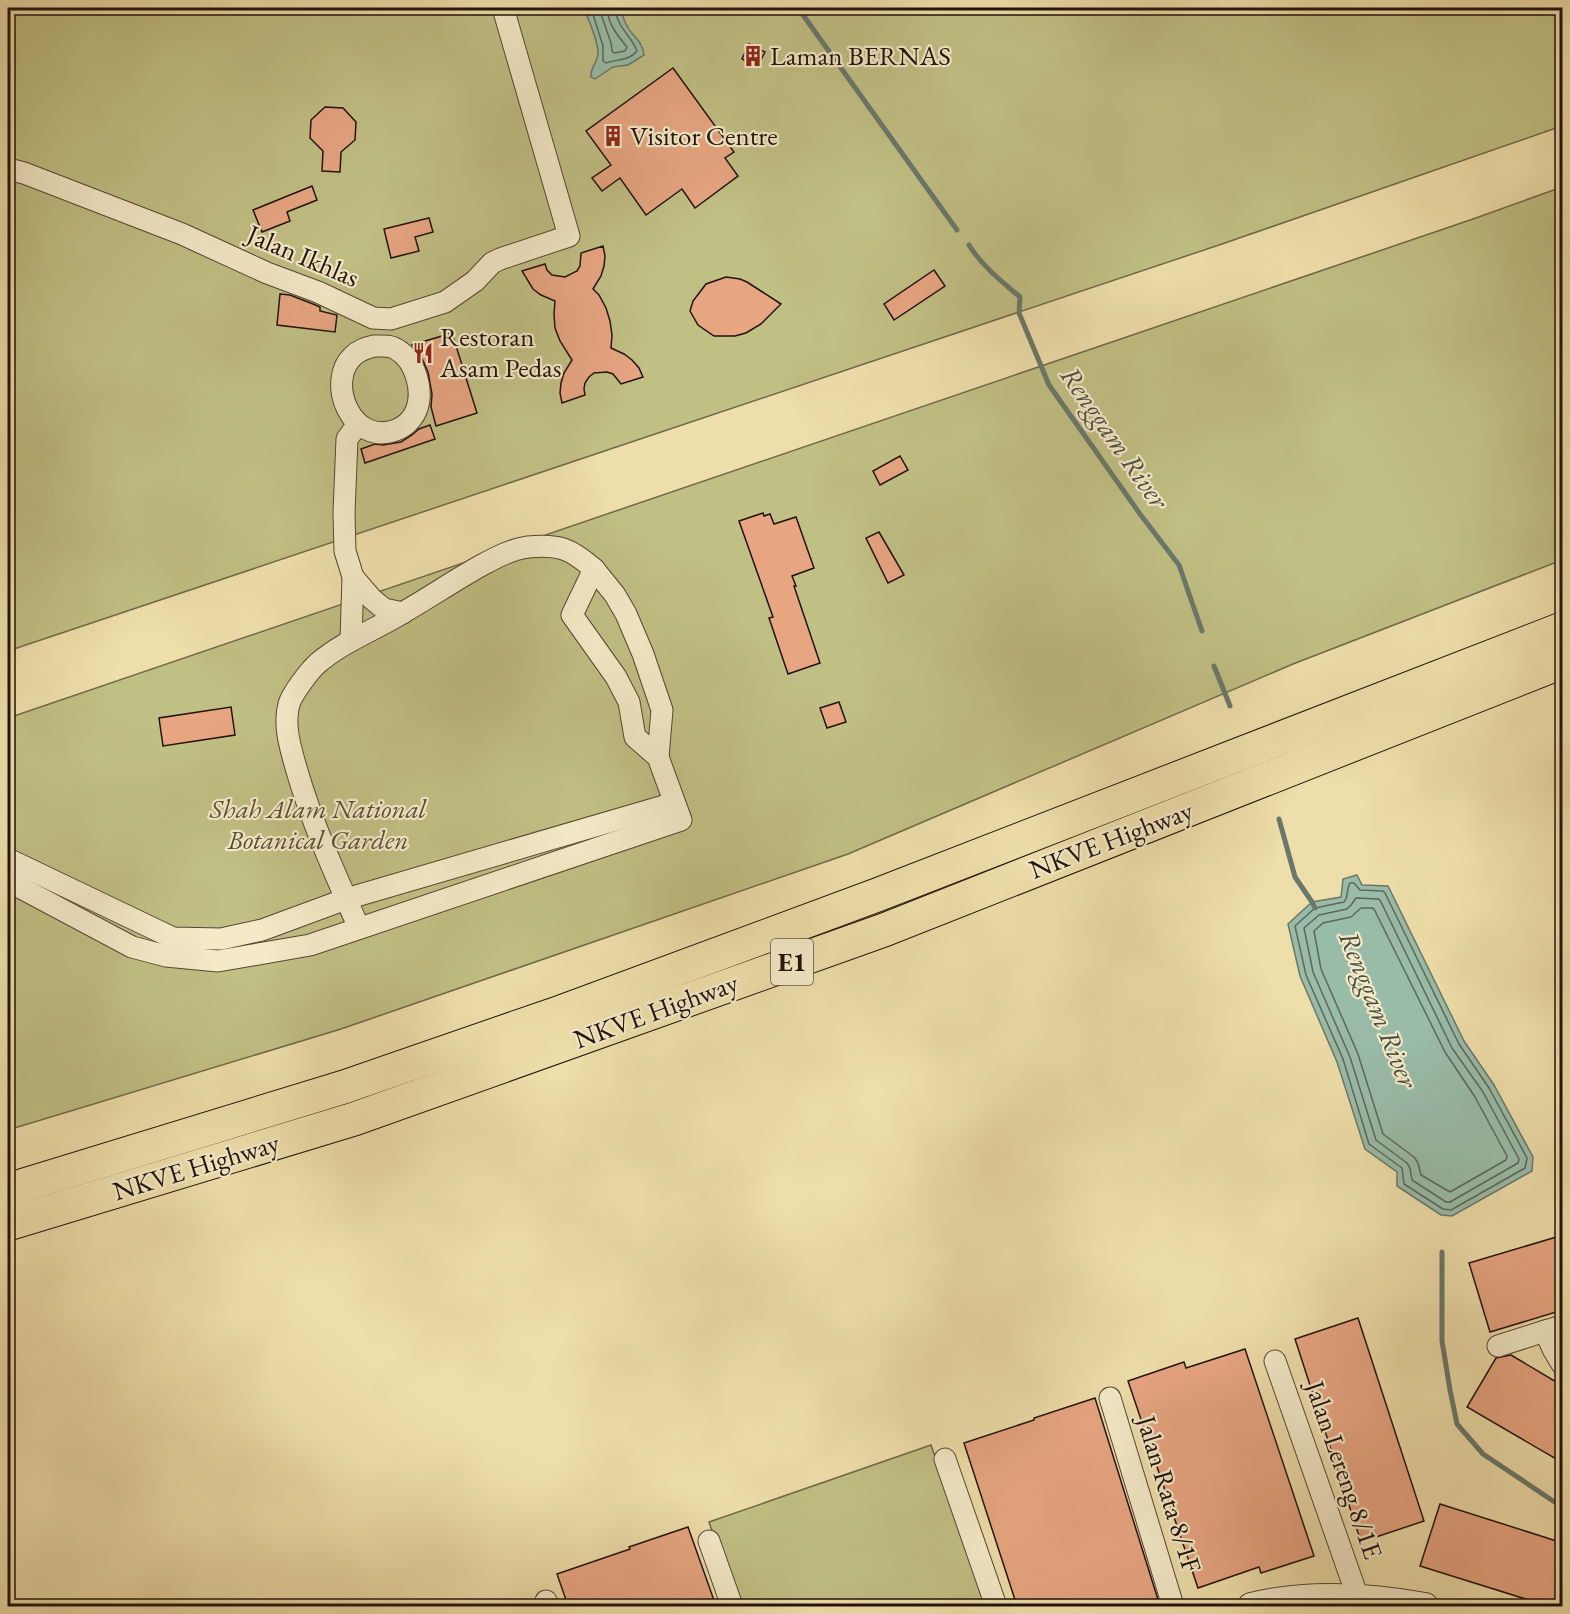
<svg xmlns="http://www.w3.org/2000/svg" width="1570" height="1614" viewBox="0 0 1570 1614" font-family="'EB Garamond',serif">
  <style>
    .green { fill: #c0bf84; stroke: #706848; stroke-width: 1.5 }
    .water { fill: #99bca9; stroke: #69786a; stroke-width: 1.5 }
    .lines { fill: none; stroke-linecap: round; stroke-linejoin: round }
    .shore { stroke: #5d675a; stroke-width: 1.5 }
    .stream { stroke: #69786a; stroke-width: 5 }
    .building { fill: #e7a582; stroke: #21120c; stroke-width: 1.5 }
    .minor-casing { stroke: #544534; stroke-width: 23 }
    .tertiary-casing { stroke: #544534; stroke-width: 28 }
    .motorway-casing { stroke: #21120c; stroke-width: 35 }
    .minor { stroke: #f4eac8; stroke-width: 21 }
    .tertiary { stroke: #f4eac8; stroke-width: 26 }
    .motorway { stroke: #eedeaa; stroke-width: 33 }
    .labels { text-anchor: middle; stroke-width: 4.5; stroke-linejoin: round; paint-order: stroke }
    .shield { fill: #f4eac8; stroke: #605344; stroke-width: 1.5 }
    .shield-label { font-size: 26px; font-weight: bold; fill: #21120c }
    .poi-label { font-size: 27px; fill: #21120c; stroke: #f4eac8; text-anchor: start }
    .street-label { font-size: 27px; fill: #21120c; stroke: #f4eac8 }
    .park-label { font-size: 27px; font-style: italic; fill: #594f36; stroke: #f4eac8 }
    .water-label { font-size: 28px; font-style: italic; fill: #4b4e43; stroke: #f4eac8 }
  </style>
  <rect width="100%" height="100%" fill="#eedeaa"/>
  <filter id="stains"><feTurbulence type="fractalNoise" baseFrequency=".00333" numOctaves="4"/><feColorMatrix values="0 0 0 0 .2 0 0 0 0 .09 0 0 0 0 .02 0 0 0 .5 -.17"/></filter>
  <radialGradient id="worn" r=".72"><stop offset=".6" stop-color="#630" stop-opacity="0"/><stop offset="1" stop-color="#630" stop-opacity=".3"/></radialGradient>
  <g class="green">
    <path d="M8,8h1554v118l-340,118 -1214,407z"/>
    <path d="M1562,187v373l-269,104 -445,190 -507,175 -333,101v-412l1465,-499z"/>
    <path d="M931,1445l56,161h-249l-29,-84z"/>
  </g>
  <g class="water">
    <path d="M584,8h36c2,5 4,13 7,18 6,11 16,16 17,29l-16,10 -15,2 -18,12 -4,-2c-1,-9 6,-14 7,-23 0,-15 -9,-32 -14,-46z"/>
    <path d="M1357,875l5,10 26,1 76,155 30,44 39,72 -1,14 -80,45 -11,-1 -44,-29v-14l-32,-23 -28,-87 -37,-86 -12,-52 24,-22 29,-5 2,-18z"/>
  </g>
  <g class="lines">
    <g class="shore">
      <path d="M591,8l12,38v15l3,2c11,-4 23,-2 31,-12 -6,-16 -20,-23 -22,-43"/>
      <path d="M599,8l12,35 1,8 2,2 11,-2 2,-4c-10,-12 -19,-23 -20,-39"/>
      <path d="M1350,883h4l6,7 23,1 2,2 74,151 30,44 38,70 -2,10 -74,42 -8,-1 -39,-25 -2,-16 -33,-24 -26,-85 -37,-84 -11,-49 20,-18 29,-6c5,-5 2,-13 6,-19z"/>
      <path d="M1356,898l22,1 2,1 72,148 31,44 36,67 -1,4 -68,39h-4l-34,-22 -2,-12 -3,-5 -31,-23 -26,-83 -37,-85 -9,-44 15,-13 28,-6 4,-4z"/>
      <path d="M1361,908h11l2,1 71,143 30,45 32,59 -1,4 -56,32 -29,-17 -3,-12 -4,-6 -31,-23 -25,-80 -37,-85 -7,-38 9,-8 28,-6z"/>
    </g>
    <g class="stream">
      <path d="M798,8l159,222"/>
      <path d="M969,245c13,21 32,36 51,52l-1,16 30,72 91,129 39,51 23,66"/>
      <path d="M1214,666l16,40"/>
      <path d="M1279,819l16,58 17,25 3,6"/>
      <path d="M1442,1252v89l8,49 7,34 26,30 79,53"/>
    </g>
  </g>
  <g class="building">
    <path d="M749,44l16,8 -8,15 -15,-8z"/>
    <path d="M673,68l61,84 -9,6 13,18 -43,32 -13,-19 -36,26 -26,-37 -18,13 -10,-13 19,-13 -25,-34z"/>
    <path d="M325,107l18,1 13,14 -1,18 -14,12 -1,20 -18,-1 1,-20 -13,-13 1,-18z"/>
    <path d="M312,186l5,14 -30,12 3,9 -28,11 -9,-22z"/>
    <path d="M429,218l4,14 -18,5 4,14 -28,7 -7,-29z"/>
    <path d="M603,246l2,10 -1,10 -3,10 -8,13 6,6 7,13 4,13 2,14 -1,13 13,6 8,6 7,8 4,9 -22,7 -8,-10 -6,-2 -13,1 -5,4 -4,6 -1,6 1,6 -23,8 -2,-10 1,-10 3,-10 8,-13 -12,-19 -5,-13 -1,-14 1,-13 -14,-6 -8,-6 -11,-18 23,-7 2,6 5,5 13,2 12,-6 3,-5 1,-13z"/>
    <path d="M934,270l11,16 -51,34 -10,-16z"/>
    <path d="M726,277l14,2 7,3 34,22 -20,20 -15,9 -11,3h-21l-16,-11 -8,-14 3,-10 13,-17z"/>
    <path d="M280,294l10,1 23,9 7,3v4l17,4 -2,17 -58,-7z"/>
    <path d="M452,333l25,80 -41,13 -5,-19 1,-13 -4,-22 -8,-18 -8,-9z"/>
    <path d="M430,425l5,14 -70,24 -4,-14 14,-5 8,1 18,-3 11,-7 7,-6z"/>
    <path d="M900,456l8,14 -28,15 -7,-14z"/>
    <path d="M763,513l1,3 6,-2 4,10 22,-7 18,51 -22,8 4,10h-2l26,77 -32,11 -19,-56 4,-1 -34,-96z"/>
    <path d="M879,532l25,43 -16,8 -22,-45z"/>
    <path d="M839,702l7,20 -19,6 -7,-20z"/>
    <path d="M231,707l4,28 -72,11 -4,-28z"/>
    <path d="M1563,1235v75l-73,22 -21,-69z"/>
    <path d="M1358,1318l66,203 -63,21 -66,-203z"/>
    <path d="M1245,1349l69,207 -53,17 -2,-6 -61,21 -70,-207 56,-19 2,6z"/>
    <path d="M1511,1355l52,31v77l-96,-56 29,-49z"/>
    <path d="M1095,1398l65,208h-143l-53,-163 70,-23v-2z"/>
    <path d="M1440,1504l123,39v51l-5,12h-10l-128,-40z"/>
    <path d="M688,1527l28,79h-148l-11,-32 73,-25 -1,-2z"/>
  </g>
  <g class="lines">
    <defs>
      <g id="minor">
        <path d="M8,169l16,4 158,61 85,39 51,19 55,26 18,1 54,-17 30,-21 17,-18 8,-4 69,-23 -66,-228"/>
        <path d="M374,346c7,0 16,-1 22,3 20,11 28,43 20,62 -4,9 -12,16 -20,19 -44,17 -71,-48 -43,-74 6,-6 13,-8 21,-10z"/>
        <path d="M594,569l21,26 11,19 17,40 19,56 -4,47"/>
        <path d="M353,577l19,22 12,10 19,4"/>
        <path d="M351,639l2,-62 -8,-26 -1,-38 3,-74 11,-15"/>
        <path d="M8,859l165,79 48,1 41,-9 84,-31 328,-96"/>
        <path d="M8,881l124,66 34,9 52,5 92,-16 371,-125 -23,-63 -23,-20 -6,-35 -13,-25 -44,-62 22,-46c-23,-20 -34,-25 -66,-22 -16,2 -31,10 -46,18 -27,15 -52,32 -78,47 -29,18 -60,29 -86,51 -9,8 -26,31 -29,41 -6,22 2,46 8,67 16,55 39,105 62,157"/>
        <path d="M1562,1326l-17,5 8,18 9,15"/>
        <path d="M1498,1346l47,-15"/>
        <path d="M1275,1361l83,237"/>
        <path d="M1110,1398l63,208"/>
        <path d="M945,1459l51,147"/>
        <path d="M709,1541l23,65"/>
        <path d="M546,1601l2,5"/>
      </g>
      <path id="tertiary" d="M1251,1606c56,-14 117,-10 174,0"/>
      <g id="motorway">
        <path d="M8,1190l336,-103 214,-74 319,-118 685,-266"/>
        <path d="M8,1224l346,-105 530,-189 678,-268"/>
      </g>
    </defs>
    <use href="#minor" class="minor-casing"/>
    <use href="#tertiary" class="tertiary-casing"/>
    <use href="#motorway" class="motorway-casing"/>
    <use href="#minor" class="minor"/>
    <use href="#tertiary" class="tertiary"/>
    <use href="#motorway" class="motorway"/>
  </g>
  <defs>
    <symbol id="building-bare" viewBox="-9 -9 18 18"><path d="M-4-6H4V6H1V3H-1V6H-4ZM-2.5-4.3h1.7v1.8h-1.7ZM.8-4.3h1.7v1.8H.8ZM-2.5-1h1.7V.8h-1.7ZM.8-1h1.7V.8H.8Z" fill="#8f2418" stroke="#f4eac8" stroke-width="2.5" paint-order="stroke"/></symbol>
    <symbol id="restaurant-bare" viewBox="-9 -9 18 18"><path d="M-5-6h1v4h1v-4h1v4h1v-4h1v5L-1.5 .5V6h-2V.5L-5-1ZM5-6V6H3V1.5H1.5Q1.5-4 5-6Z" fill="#8f2418" stroke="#f4eac8" stroke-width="2.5" paint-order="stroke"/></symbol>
  </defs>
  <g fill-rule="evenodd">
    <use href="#building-bare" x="738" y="41" width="30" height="30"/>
    <use href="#building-bare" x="598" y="121" width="30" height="30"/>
    <use href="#restaurant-bare" x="408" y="338" width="30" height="30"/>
  </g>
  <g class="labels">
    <rect class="shield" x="771" y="939" width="42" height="46" rx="4.5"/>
    <g class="shield-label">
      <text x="792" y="971">E1</text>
    </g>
    <g class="poi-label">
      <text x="770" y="65">Laman BERNAS</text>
      <text x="630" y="145">Visitor Centre</text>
      <text x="440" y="346">Restoran<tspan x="440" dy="31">Asam Pedas</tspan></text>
    </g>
    <g class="street-label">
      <text transform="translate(303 256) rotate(23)" y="9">Jalan Ikhlas</text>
      <text transform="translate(1111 840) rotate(-21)" y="9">NKVE Highway</text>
      <text transform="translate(656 1011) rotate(-20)" y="9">NKVE Highway</text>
      <text transform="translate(196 1167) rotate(-17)" y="9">NKVE Highway</text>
      <text transform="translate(1344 1470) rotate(71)" y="9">Jalan Lereng 8/1E</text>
      <text transform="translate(1169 1494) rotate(73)" y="9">Jalan Rata 8/1F</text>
    </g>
    <g class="park-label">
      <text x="318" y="818">Shah Alam National<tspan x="318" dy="31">Botanical Garden</tspan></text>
    </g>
    <g class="water-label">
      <text transform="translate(1115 437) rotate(55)" y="10">Renggam River</text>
      <text transform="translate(1379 1009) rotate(68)" y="10">Renggam River</text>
    </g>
  </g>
  <rect width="1570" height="1614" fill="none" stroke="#eedeaa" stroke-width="30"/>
  <rect x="9" y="9" width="1552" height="1596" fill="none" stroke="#21120c" stroke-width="3"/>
  <rect x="15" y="15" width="1540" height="1584" fill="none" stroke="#21120c" stroke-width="1.5"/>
  <rect width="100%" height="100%" filter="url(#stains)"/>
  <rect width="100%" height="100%" fill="url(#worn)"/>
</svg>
